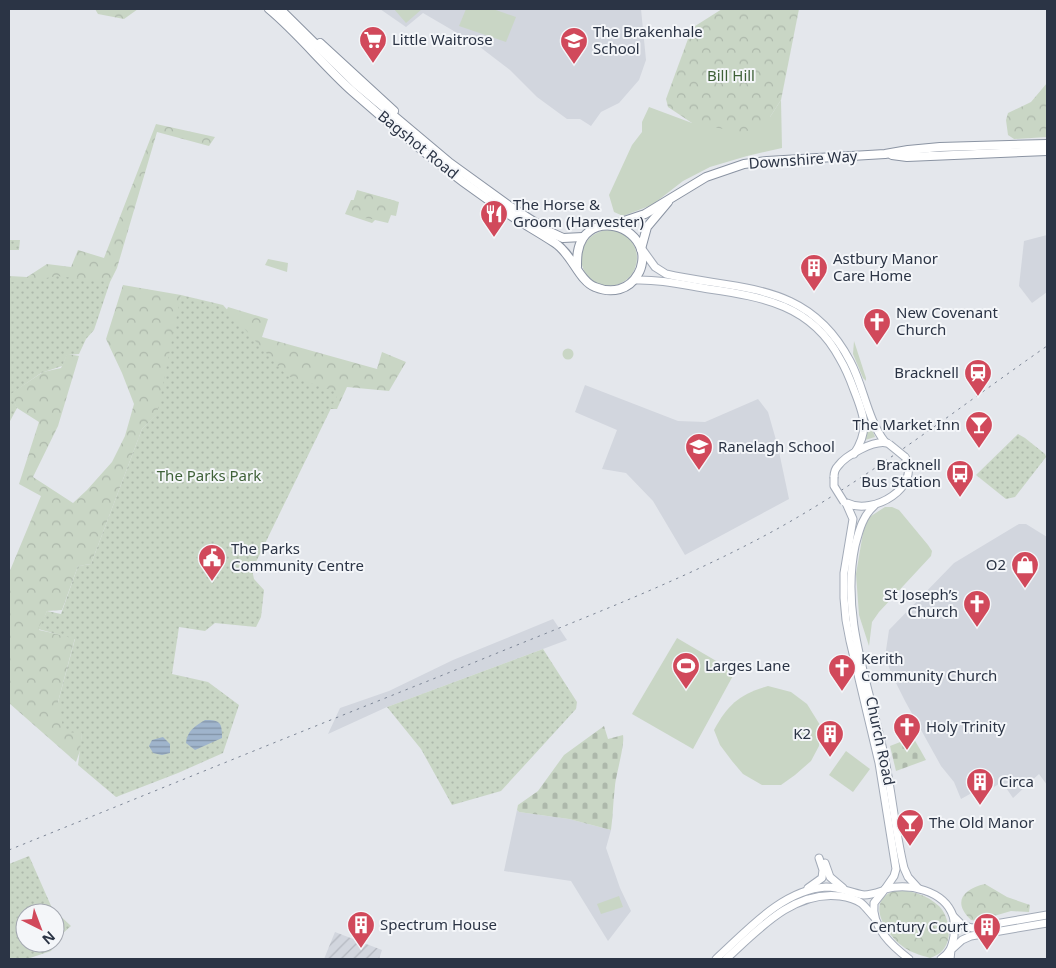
<svg xmlns="http://www.w3.org/2000/svg" width="1056" height="968" viewBox="0 0 1056 968" font-family="'Noto Sans',sans-serif">
  <style>
    .built { fill: #d2d6de }
    .industrial { fill: url(#industrial-furrows) }
    .green { fill: #c9d6c5 }
    .forest { fill: url(#forest-crowns) }
    .cemetery { fill: url(#cemetery-stones) }
    .park { fill: url(#park-dots); fill-rule: evenodd }
    .water { fill: url(#water-rules) }
    .lines { fill: none; stroke-linecap: round; stroke-linejoin: round }
    .primary-casing { stroke: #a3abb8; stroke-width: 9 }
    .highway-casing { stroke: #8b94a3; stroke-width: 10 }
    .primary { stroke: #fff; stroke-width: 7 }
    .highway { stroke: #fff; stroke-width: 8 }
    .rail { stroke: #7d8696; stroke-width: 1; stroke-dasharray: 2.5 5; stroke-linecap: butt }
    .primary-bridge-casing { stroke: #a3abb8; stroke-width: 9; stroke-linecap: butt }
    .primary-bridge { stroke: #fff; stroke-width: 7 }
    .labels { text-anchor: middle; stroke-width: 4; stroke-linejoin: round; paint-order: stroke }
    .poi-label { font-size: 15px; fill: #2b3445; stroke: #f4f6f9; text-anchor: start }
    .park-label { font-size: 15px; fill: #3f6138; stroke: #f4f6f9 }
    .street-label { font-size: 15px; fill: #2b3445; stroke: #f4f6f9 }
  </style>
  <defs>
    <pattern id="industrial-furrows" width="10" height="10" patternUnits="userSpaceOnUse" patternTransform="scale(1.25)"><rect width="10" height="10" fill="#d2d6de"/><path d="M-1 1l2-2M0 10L10 0M9 11l2-2" fill="none" stroke="#b4b8c0"/></pattern>
    <pattern id="forest-crowns" width="20" height="18" patternUnits="userSpaceOnUse" patternTransform="scale(1.25)"><rect width="20" height="18" fill="#c9d6c5"/><path d="M2 6a3 3 0 1 1 6 0M12 15a3 3 0 1 1 6 0" fill="none" stroke="#adb8ab"/></pattern>
    <pattern id="cemetery-stones" width="16" height="16" patternUnits="userSpaceOnUse" patternTransform="scale(1.25)"><rect width="16" height="16" fill="#c9d6c5"/><path d="M2 7V4a2 2 0 0 1 4 0v3zM10 15v-3a2 2 0 0 1 4 0v3z" fill="#adb8ab"/></pattern>
    <pattern id="park-dots" width="8" height="8" patternUnits="userSpaceOnUse" patternTransform="scale(1.25)"><rect width="8" height="8" fill="#c9d6c5"/><path d="M2 2h.1M6 6h.1" fill="none" stroke="#adb8ab" stroke-width="1.8" stroke-linecap="round"/></pattern>
    <pattern id="water-rules" width="6" height="5" patternUnits="userSpaceOnUse" patternTransform="scale(1.25)"><rect width="6" height="5" fill="#9fb4cc"/><path d="M0 2.5h6" fill="none" stroke="#8293a7"/></pattern>
  </defs>
  <rect width="100%" height="100%" fill="#e4e7ec"/>
  <g class="built">
    <path d="M380,9h261l5,51 -7,20 -20,23 -18,9 -10,14 -11,-7h-13l-30,-22 -27,-27 -34,-26 -53,-31 -17,14z"/>
    <path d="M1047,235v57l-15,11 -13,-17 5,-45z"/>
    <path d="M585,385l93,36 27,1 53,-23 10,13 10,35 11,52 -104,56 -32,-54 -27,-28 -24,-4 15,-39 -42,-18z"/>
    <path d="M1019,524h7l21,13v248l-8,-11 -26,24 -11,-16 -13,8 -3,-5 -25,14 -7,-17 -13,-16 -36,-65 -13,-26 -7,-18 4,-27 65,-67z"/>
    <path d="M553,619l14,21 -180,67 -59,27 12,-26 49,-17 64,-31z"/>
    <path d="M517,810l2,2 50,7 42,11 -5,18 14,40 11,23 -23,30 -37,-60 -67,-10z"/>
  </g>
  <path class="industrial" d="M335,932l47,18 -3,9h-55z"/>
  <g class="green">
    <path d="M394,9h28l-16,14z"/>
    <path d="M466,9h27l23,8 -10,25 -47,-16z"/>
    <path d="M781,100l1,48 -35,8 -37,11 -27,14 -31,24 -29,11 -9,-4 -5,-17 23,-50 10,-13v-10l7,-15 43,16 78,-6z"/>
    <path d="M358,191l41,11 -3,14 -5,-1 -3,8 -13,-3 -3,3 -27,-9 6,-14h4z"/>
    <circle cx="609" cy="258" r="28"/>
    <path d="M268,259l20,4 -1,9 -22,-7z"/>
    <path d="M854,341l12,37v3l-3,-3 -10,-24z"/>
    <circle cx="568" cy="354" r="5.5"/>
    <path d="M851,374h2l22,63 -10,3c7,-25 -5,-43 -14,-66z"/>
    <path d="M885,507h7l7,3 29,35 4,6 -1,5 -52,56 -7,10 -3,24 -10,-31 -3,-41 8,-47 4,-9z"/>
    <path d="M677,638l58,34 -42,77 -61,-35z"/>
    <path d="M768,686l23,6 16,12 13,21 -1,21 -8,15 -16,14 -14,10h-19l-19,-11 -11,-13 -12,-16 -6,-15c14,-26 26,-36 54,-44z"/>
    <path d="M846,751l24,18 -17,23 -24,-17z"/>
    <path d="M619,896l4,11 -22,7 -4,-10z"/>
  </g>
  <g class="forest">
    <path d="M95,9h43l-14,10 -26,-5z"/>
    <path d="M722,9h77l-18,91 -11,17 -11,12 -20,3 -47,-9 -24,-16 -2,-8 26,-71z"/>
    <path d="M1047,83v54l-33,2 -6,-4 -2,-15 2,-7 23,-11z"/>
    <path d="M156,124l59,13 -6,9 -52,-14 -40,136 -7,14h-101v-6l18,1 20,-13 24,3 7,-17 26,8z"/>
    <path d="M357,190l39,11c-18,20 -18,21 -44,14l-1,-7z"/>
    <path d="M123,285l58,10 -15,111 -24,23 -51,135 -13,2 -16,44 -15,1 -8,19 36,8 -17,64 24,31 -1,15 -5,14 -67,-59v-130l32,-77 -22,-12 20,-62 -22,-14 -7,-14 33,-22 18,-4 6,-14 12,2 -21,70 -25,51 40,26 14,-13 25,-28 13,-26 9,-32 -12,-31 -16,-34z"/>
    <path d="M228,307l40,12 -6,18 115,32 5,-17 24,10 -17,29 -42,-4 -10,22h-12l-40,-29 -66,-52z"/>
    <path d="M985,884l22,13 23,8 -1,7 -18,-1 -34,10 -6,-1c-19,-18 -8,-31 14,-36z"/>
    <path d="M896,890c15,0 31,5 43,16 10,10 14,33 4,44 -3,4 -8,6 -13,8 -10,-3 -21,-6 -29,-13 -17,-14 -36,-45 -5,-55z"/>
  </g>
  <g class="cemetery">
    <path d="M604,726l4,13 15,-4c2,10 -7,39 -8,51 -2,15 -2,30 -4,44l-42,-11 -50,-7 -2,-2 1,-5 20,-14 26,-36z"/>
    <path d="M913,737l13,23 -30,11 -6,-25z"/>
  </g>
  <g class="park">
    <path d="M9,240h11l-1,10h-10z"/>
    <path d="M57,276l53,6 -16,48 -8,9 -7,15 -12,1 -5,11 -21,7 -30,21 6,14 -8,15v-141l21,-1z"/>
    <path d="M181,295l42,10 64,71 52,16 -87,178 2,9 10,11 -3,27 -5,10 -41,-4 -10,8 -26,-4 -7,47 36,8 31,23 -16,48 -45,20 -62,24 -38,-32 4,-32 -18,-1 -6,-30 17,-63 -37,-10 9,-18 14,3 17,-48 13,-2 51,-135 15,-15z"/>
    <path d="M1018,434l7,4 20,16 1,3 -31,40 -9,2 -30,-24z"/>
    <path d="M543,649l34,53 -1,7 -75,82 -49,14 -31,-56 -34,-42z"/>
    <path d="M29,856l23,52 19,18 -10,9 -10,16 -24,8h-18v-95zM25,913h30v30h-30z"/>
  </g>
  <g class="water">
    <path d="M205,720c15,0 17,2 17,18l-27,12 -9,-7c1,-12 9,-17 19,-23z"/>
    <path d="M163,737l7,7v9l-8,2 -9,-2 -4,-7 3,-6z"/>
  </g>
  <g class="lines">
    <defs>
      <g id="primary">
        <path d="M642,249l13,18 11,7c75,17 142,7 184,87 14,26 17,58 35,81"/>
        <path d="M634,280c26,-1 50,5 75,9 54,8 103,16 131,70 6,10 10,20 14,31 10,25 16,40 0,64"/>
        <path d="M834,477c0,-4 1,-8 4,-11 8,-11 36,-26 49,-23"/>
        <path d="M846,503l7,16 -9,54v25l2,22 4,21 29,122 17,106 -2,7 -9,13"/>
        <path d="M847,503c26,13 75,-16 58,-46"/>
        <path d="M874,506c-12,11 -15,25 -19,40 -15,71 15,141 29,209 8,37 11,76 20,113l4,9 10,11"/>
        <path d="M825,863l5,14 13,11"/>
        <path d="M808,888l14,-10 1,-8 -4,-12"/>
        <path d="M954,917l8,8 10,3 75,-13"/>
        <path d="M716,959c31,-28 66,-69 110,-72 15,0 24,6 38,8 6,0 12,-2 18,-4"/>
        <path d="M726,959c31,-28 67,-69 114,-63 7,1 15,3 21,7 5,4 9,10 13,14"/>
        <path d="M909,959c-17,-13 -38,-32 -35,-56l11,-14c24,-6 59,1 68,27 2,6 1,14 1,20 -2,11 -4,17 -13,23"/>
        <path d="M950,959l1,-9 11,-10 9,-4 76,-13"/>
      </g>
      <g id="highway">
        <path d="M269,9c30,25 54,56 83,82 47,42 97,82 149,118 17,12 36,22 54,34 17,11 24,38 40,44 17,7 34,3 43,-13 4,-6 6,-18 3,-25 -8,-24 -43,-33 -58,-11 -6,9 -6,20 -6,29"/>
        <path d="M280,9l76,75 94,79 58,42 42,27 13,6 20,-1"/>
        <path d="M320,43l74,68"/>
        <path d="M892,155l15,2 140,-6"/>
        <path d="M612,225l33,-11 61,-37 38,-13 23,-3 118,-7 23,-4 32,-3 107,-3"/>
        <path d="M641,249l6,-22 21,-25"/>
      </g>
    </defs>
    <use href="#primary" class="primary-casing"/>
    <use href="#highway" class="highway-casing"/>
    <use href="#primary" class="primary"/>
    <use href="#highway" class="highway"/>
    <path class="rail" d="M9,850c153,-62 306,-124 459,-185 104,-43 211,-82 309,-136 95,-53 181,-121 270,-183"/>
    <defs>
      <g id="primary-bridge">
        <path d="M889,444l16,13"/>
        <path d="M834,477v9l10,16"/>
      </g>
    </defs>
    <use href="#primary-bridge" class="primary-bridge-casing"/>
    <use href="#primary-bridge" class="primary-bridge"/>
  </g>
  <defs>
    <symbol id="supermarket-pin" viewBox="-11 -11 22 30"><path d="M0 17L-7.5 6A9.5 9.5 0 1 1 7.5 6Z" fill="#d1495b" stroke="#f4f6f9"/><path d="M-6-5.5h2.5l.6 2H6L4.5 2H-2.5L-4.4-4H-6ZM-1.5 3.2a1.3 1.3 0 1 0 .1 0ZM3 3.2a1.3 1.3 0 1 0 .1 0Z" fill="#fff"/></symbol>
    <symbol id="school-pin" viewBox="-11 -11 22 30"><path d="M0 17L-7.5 6A9.5 9.5 0 1 1 7.5 6Z" fill="#d1495b" stroke="#f4f6f9"/><path d="M0-5L7-2L0 1L-7-2ZM-4 1L0 2.5L4 1V4Q0 6-4 4Z" fill="#fff"/></symbol>
    <symbol id="restaurant-pin" viewBox="-11 -11 22 30"><path d="M0 17L-7.5 6A9.5 9.5 0 1 1 7.5 6Z" fill="#d1495b" stroke="#f4f6f9"/><path d="M-5-6h1v4h1v-4h1v4h1v-4h1v5L-1.5 .5V6h-2V.5L-5-1ZM5-6V6H3V1.5H1.5Q1.5-4 5-6Z" fill="#fff"/></symbol>
    <symbol id="building-pin" viewBox="-11 -11 22 30"><path d="M0 17L-7.5 6A9.5 9.5 0 1 1 7.5 6Z" fill="#d1495b" stroke="#f4f6f9"/><path d="M-4-6H4V6H1V3H-1V6H-4ZM-2.5-4.3h1.7v1.8h-1.7ZM.8-4.3h1.7v1.8H.8ZM-2.5-1h1.7V.8h-1.7ZM.8-1h1.7V.8H.8Z" fill="#fff"/></symbol>
    <symbol id="church-pin" viewBox="-11 -11 22 30"><path d="M0 17L-7.5 6A9.5 9.5 0 1 1 7.5 6Z" fill="#d1495b" stroke="#f4f6f9"/><path d="M-1.2-6h2.4v3.5h3.3v2.4h-3.3V6h-2.4V-.1h-3.3v-2.4h3.3Z" fill="#fff"/></symbol>
    <symbol id="station-pin" viewBox="-11 -11 22 30"><path d="M0 17L-7.5 6A9.5 9.5 0 1 1 7.5 6Z" fill="#d1495b" stroke="#f4f6f9"/><path d="M-3-6H3Q5-6 5-4V2Q5 4 3 4L4.5 6H3L1.5 4h-3L-3 6H-4.5L-3 4Q-5 4-5 2V-4Q-5-6-3-6ZM-3.5-4v3h7v-3ZM-3.5 1v1.5H-2V1ZM2 1v1.5H3.5V1Z" fill="#fff"/></symbol>
    <symbol id="bar-pin" viewBox="-11 -11 22 30"><path d="M0 17L-7.5 6A9.5 9.5 0 1 1 7.5 6Z" fill="#d1495b" stroke="#f4f6f9"/><path d="M-6-5H6L.8 .8V4.5H3.5V6h-7V4.5H-.8V.8Z" fill="#fff"/></symbol>
    <symbol id="bus-pin" viewBox="-11 -11 22 30"><path d="M0 17L-7.5 6A9.5 9.5 0 1 1 7.5 6Z" fill="#d1495b" stroke="#f4f6f9"/><path d="M-5-6H5V4H4V6H2V4H-2V6H-4V4H-5ZM-3.5-4V0h7V-4ZM-3.5 1.2v1.5H-2V1.2ZM2 1.2v1.5H3.5V1.2Z" fill="#fff"/></symbol>
    <symbol id="civic-pin" viewBox="-11 -11 22 30"><path d="M0 17L-7.5 6A9.5 9.5 0 1 1 7.5 6Z" fill="#d1495b" stroke="#f4f6f9"/><path d="M-.6-6.5H3V-4.5H.6V-3L4-1V1h2V6H-6V1h2V-1L-.6-3ZM-1.2 2.5V6h2.4V2.5Z" fill="#fff"/></symbol>
    <symbol id="shop-pin" viewBox="-11 -11 22 30"><path d="M0 17L-7.5 6A9.5 9.5 0 1 1 7.5 6Z" fill="#d1495b" stroke="#f4f6f9"/><path d="M-5-2.5h2.3a2.7 3.5 0 0 1 5.4 0H5L5.5 6h-11ZM-1.5-2.5h3a1.5 2.3 0 0 0-3 0Z" fill="#fff"/></symbol>
    <symbol id="stadium-pin" viewBox="-11 -11 22 30"><path d="M0 17L-7.5 6A9.5 9.5 0 1 1 7.5 6Z" fill="#d1495b" stroke="#f4f6f9"/><path d="M0-5a6.5 5 0 1 0 0 10a6.5 5 0 1 0 0-10ZM-3.5-1.8h7v3.6h-7Z" fill="#fff"/></symbol>
  </defs>
  <g fill-rule="evenodd">
    <use href="#supermarket-pin" x="357" y="24" width="32" height="43"/>
    <use href="#school-pin" x="558" y="25" width="32" height="43"/>
    <use href="#restaurant-pin" x="478" y="198" width="32" height="43"/>
    <use href="#building-pin" x="798" y="252" width="32" height="43"/>
    <use href="#church-pin" x="861" y="306" width="32" height="43"/>
    <use href="#station-pin" x="962" y="357" width="32" height="43"/>
    <use href="#bar-pin" x="963" y="409" width="32" height="43"/>
    <use href="#school-pin" x="683" y="431" width="32" height="43"/>
    <use href="#bus-pin" x="944" y="458" width="32" height="43"/>
    <use href="#civic-pin" x="196" y="542" width="32" height="43"/>
    <use href="#shop-pin" x="1009" y="549" width="32" height="43"/>
    <use href="#church-pin" x="961" y="588" width="32" height="43"/>
    <use href="#stadium-pin" x="670" y="650" width="32" height="43"/>
    <use href="#church-pin" x="826" y="652" width="32" height="43"/>
    <use href="#church-pin" x="891" y="711" width="32" height="43"/>
    <use href="#building-pin" x="814" y="718" width="32" height="43"/>
    <use href="#building-pin" x="964" y="766" width="32" height="43"/>
    <use href="#bar-pin" x="894" y="807" width="32" height="43"/>
    <use href="#building-pin" x="345" y="909" width="32" height="43"/>
    <use href="#building-pin" x="971" y="911" width="32" height="43"/>
  </g>
  <g class="labels">
    <g class="poi-label">
      <text x="593" y="37">The Brakenhale<tspan x="593" dy="17">School</tspan></text>
      <text x="392" y="45">Little Waitrose</text>
      <text x="513" y="210">The Horse &amp;<tspan x="513" dy="17">Groom (Harvester)</tspan></text>
      <text x="833" y="264">Astbury Manor<tspan x="833" dy="17">Care Home</tspan></text>
      <text x="896" y="318">New Covenant<tspan x="896" dy="17">Church</tspan></text>
      <text x="959" y="378" text-anchor="end">Bracknell</text>
      <text x="960" y="430" text-anchor="end">The Market Inn</text>
      <text x="718" y="452">Ranelagh School</text>
      <text x="941" y="470" text-anchor="end">Bracknell<tspan x="941" dy="17">Bus Station</tspan></text>
      <text x="231" y="554">The Parks<tspan x="231" dy="17">Community Centre</tspan></text>
      <text x="1006" y="570" text-anchor="end">O2</text>
      <text x="958" y="600" text-anchor="end">St Joseph’s<tspan x="958" dy="17">Church</tspan></text>
      <text x="861" y="664">Kerith<tspan x="861" dy="17">Community Church</tspan></text>
      <text x="705" y="671">Larges Lane</text>
      <text x="926" y="732">Holy Trinity</text>
      <text x="811" y="739" text-anchor="end">K2</text>
      <text x="999" y="787">Circa</text>
      <text x="929" y="828">The Old Manor</text>
      <text x="380" y="930">Spectrum House</text>
      <text x="968" y="932" text-anchor="end">Century Court</text>
    </g>
    <g class="park-label">
      <text x="731" y="81">Bill Hill</text>
      <text x="209" y="481">The Parks Park</text>
    </g>
    <g class="street-label">
      <text transform="translate(418 145) rotate(39)" y="5">Bagshot Road</text>
      <text transform="translate(803 160) rotate(-4)" y="5">Downshire Way</text>
      <text transform="translate(880 741) rotate(78)" y="5">Church Road</text>
    </g>
  </g>
  <rect width="1056" height="968" fill="none" stroke="#2b3445" stroke-width="20"/>
  <g transform="translate(40 928) rotate(138)"><circle r="24" fill="#f4f6f9" stroke="#a4a8b1"/>
  <path d="M0-4L9 19L0 12L-9 19Z" fill="#d1495b"/>
  <text y="-8" font-size="14" font-weight="bold" text-anchor="middle" fill="#2b3445">N</text>
  </g>
</svg>
